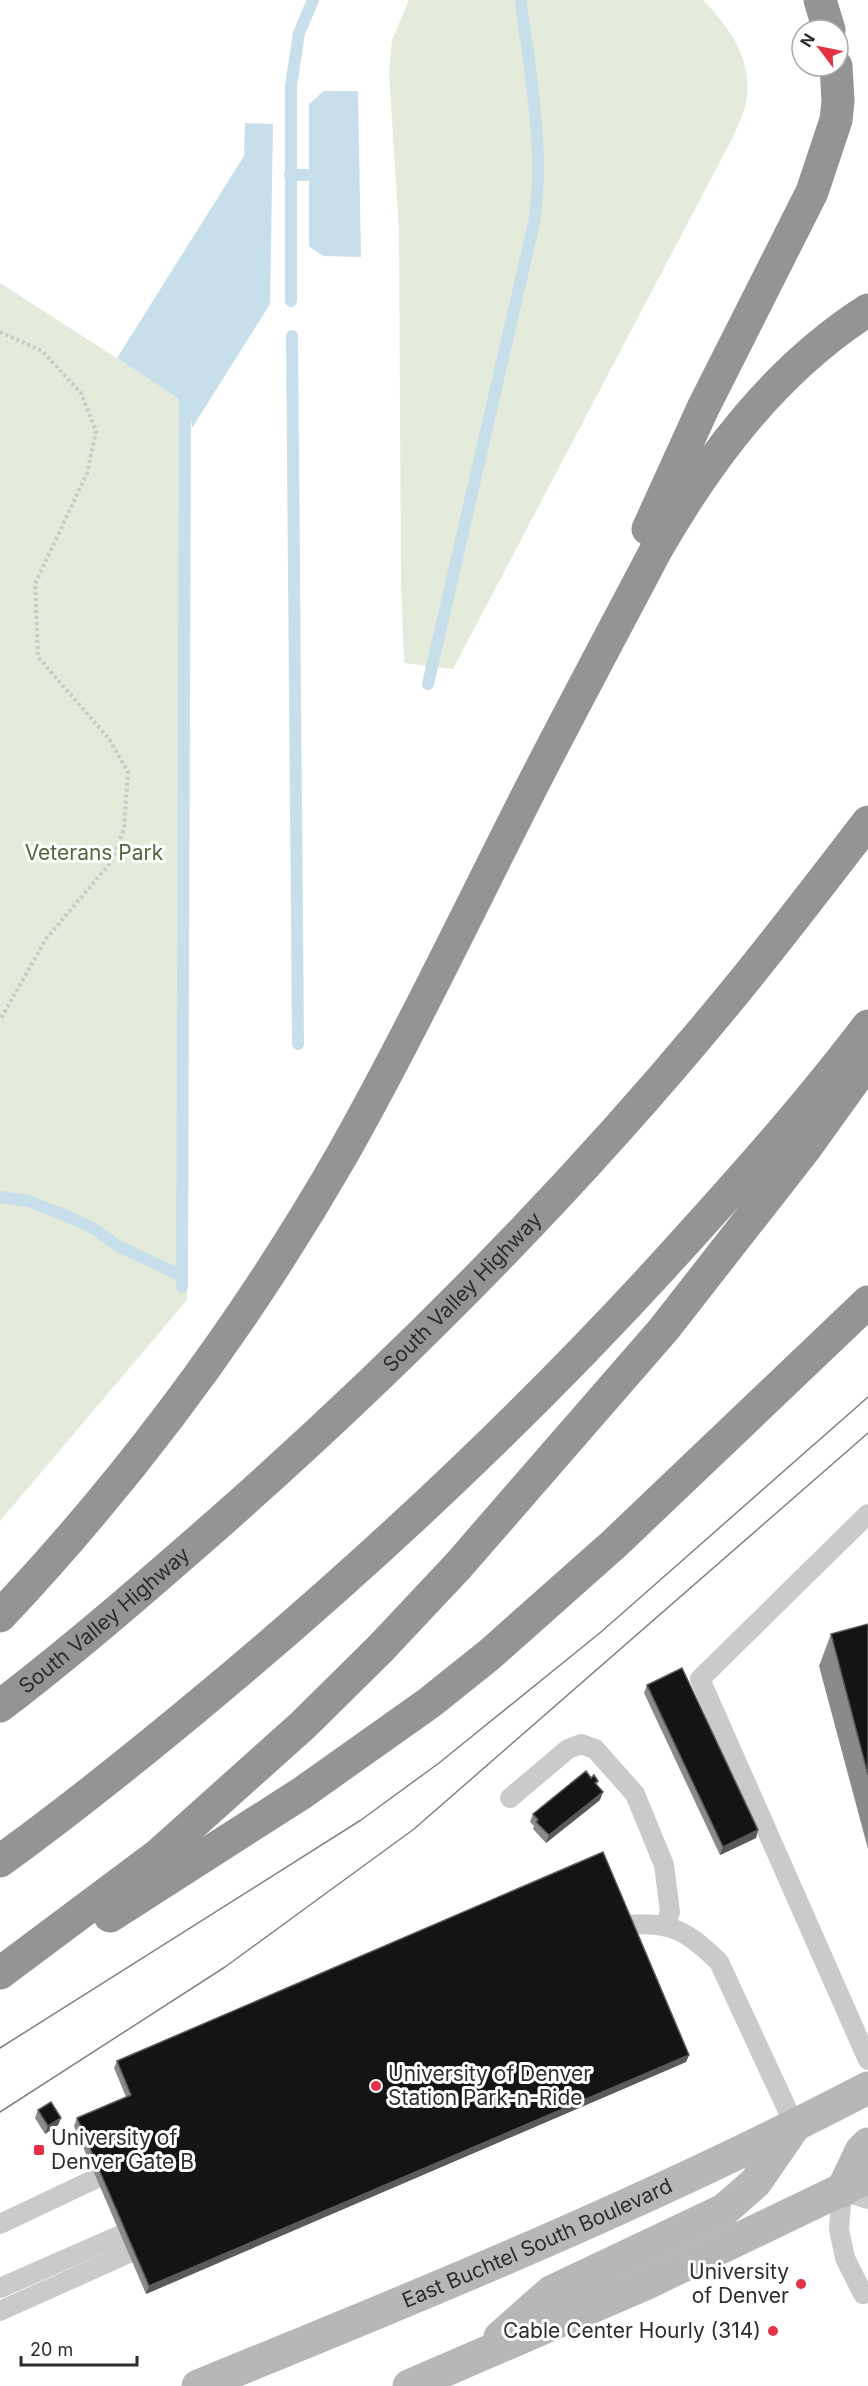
<svg xmlns="http://www.w3.org/2000/svg" width="868" height="2386" viewBox="0 0 868 2386" font-family="Inter,sans-serif">
  <style>
    .green { fill: #e4ebdb }
    .water { fill: #c7deeb }
    .lines { fill: none; stroke-linecap: round; stroke-linejoin: round }
    .stream { stroke: #c7deeb; stroke-width: 12 }
    .path { stroke: #cacaca; stroke-width: 4; stroke-dasharray: 3 3; stroke-linecap: butt }
    .lane { stroke: #cacaca; stroke-width: 20 }
    .secondary { stroke: #b7b7b7; stroke-width: 33 }
    .highway { stroke: #949494; stroke-width: 33 }
    .tram { stroke: #828282; stroke-width: 1.5 }
    .wall { fill: #8a8a8a }
    .shaded-wall { fill: #5a5a5a }
    .building { fill: #141414; stroke: #5a5a5a; stroke-width: 1.5 }
    .poi-dot { fill: #e33145; stroke: #fff; stroke-width: 2 }
    .labels { text-anchor: middle; stroke-width: 6; stroke-linejoin: round; paint-order: stroke }
    .park-label { font-size: 21px; fill: #52683c; stroke: #fff }
    .street-label { font-size: 21px; fill: #2d2d2d; stroke: #fff }
    .poi-label { font-size: 21px; fill: #2d2d2d; stroke: #fff; text-anchor: start }
  </style>
  <rect width="100%" height="100%" fill="#fff"/>
  <g class="green">
    <path d="M409,0h294c27,28 51,61 43,102 -2,12 -9,24 -13,35l-280,532 -49,-6 -3,-81 -2,-350 -10,-159 3,-33z"/>
    <path d="M0,283l191,123 -4,894 -187,221z"/>
  </g>
  <g class="water">
    <path d="M324,91h34l3,166 -38,-1 -14,-10v-142z"/>
    <path d="M245,123l28,1 -3,180 -78,124 -2,-22 -73,-48 127,-202z"/>
  </g>
  <g class="lines">
    <g class="stream">
      <path d="M290,175h35"/>
      <path d="M291,301v-215l8,-53 14,-33"/>
      <path d="M292,336l6,708"/>
      <path d="M428,684l106,-461c9,-57 1,-114 -6,-172 -3,-17 -6,-34 -7,-51"/>
      <path d="M0,1197l28,4 34,13 31,14 25,18 64,30"/>
      <path d="M182,1287l3,-901"/>
    </g>
    <path class="path" d="M0,332l42,19 39,42 15,38 -9,42 -52,111 3,73 71,82 19,33 -4,57 -13,33 -65,77 -46,81"/>
    <g class="lane">
      <path d="M868,1514l-168,165 168,381"/>
      <path d="M510,1798l58,-49 13,-5 14,5 40,45 29,71 6,47 -5,14"/>
      <path d="M628,1925c44,-4 60,7 91,37l76,164"/>
      <path d="M0,2224l97,-46"/>
      <path d="M0,2288l121,-53"/>
      <path d="M863,2294l-18,-36 -6,-29 3,-38 26,8"/>
      <path d="M0,2311l129,-58"/>
    </g>
    <g class="secondary">
      <path d="M842,2191l19,-40 7,-7"/>
      <path d="M500,2337l51,-45 173,-82 31,-27 38,-55"/>
      <path id="s1" d="M198,2386c227,-92 453,-185 670,-298"/>
      <path d="M409,2386l238,-103 221,-106"/>
    </g>
    <g class="highway">
      <path d="M820,0l9,30"/>
      <path d="M648,529l55,-121 109,-216 24,-72 2,-19 -2,-35"/>
      <path d="M0,1616c132,-140 246,-294 342,-461 67,-119 126,-243 188,-365 41,-80 84,-160 126,-240 54,-94 120,-181 212,-240"/>
      <path id="s2" d="M0,1706c76,-58 148,-121 220,-184 181,-160 352,-332 505,-518 49,-59 96,-121 143,-182"/>
      <path d="M0,1861c69,-50 135,-103 200,-157 164,-136 319,-281 463,-438 71,-78 142,-157 205,-240"/>
      <path d="M110,1916l192,-123 127,-90 60,-48 125,-111 254,-242"/>
      <path d="M0,1973l158,-118 145,-130 77,-76 78,-83 206,-237 143,-183 61,-85"/>
    </g>
    <g class="tram">
      <path d="M0,2048l361,-228 78,-57 162,-131 267,-235"/>
      <path d="M0,2112l225,-145 189,-138 454,-396"/>
    </g>
  </g>
  <g class="wall">
    <path d="M868,1624v225l-49,-183 12,-32z"/>
    <path d="M647,1685l111,145 -2,8 -36,17 -76,-162z"/>
    <path d="M591,1778l7,3 -1,4 3,15 -54,43 -13,-14 1,-3 -4,-4 3,-8z"/>
    <path d="M689,2055l-3,7 -540,232 -72,-168 3,-8 49,-21 -12,-29 3,-7z"/>
    <path d="M38,2110l23,8 -3,7 -13,9 -10,-16z"/>
  </g>
  <g class="shaded-wall">
    <path d="M603,1792l-3,8 -54,43 3,-8z"/>
    <path d="M758,1830l-2,8 -36,17 3,-8z"/>
    <path d="M689,2055l-3,7 -540,232 3,-8z"/>
    <path d="M61,2118l-3,7 -13,9 3,-8z"/>
  </g>
  <g class="building">
    <path d="M868,1624v151l-37,-141z"/>
    <path d="M682,1668l76,162 -35,17 -76,-162z"/>
    <path d="M586,1771l5,7 3,-3 4,6 -3,2 8,9 -54,43 -13,-13 2,-2 -5,-6z"/>
    <path d="M603,1852l86,203 -540,231 -72,-168 54,-23 -14,-34z"/>
    <path d="M51,2102l10,16 -13,8 -10,-16z"/>
  </g>
  <g class="poi-dot">
    <circle cx="376" cy="2086" r="6"/>
    <rect x="33" y="2144" width="12" height="12" rx="3"/>
    <circle cx="801" cy="2284" r="6"/>
    <circle cx="773" cy="2331" r="6"/>
  </g>
  <g class="labels">
    <g class="park-label">
      <text x="94" y="860">Veterans Park</text>
    </g>
    <g class="street-label">
      <text dy="7" stroke="none"><textPath href="#s2" startOffset="621">South Valley Highway</textPath></text>
      <text dy="7" stroke="none"><textPath href="#s2" startOffset="135">South Valley Highway</textPath></text>
      <text dy="7" stroke="none"><textPath href="#s1" startOffset="368">East Buchtel South Boulevard</textPath></text>
    </g>
    <g class="poi-label">
      <text x="388" y="2081">University of Denver<tspan x="388" dy="24">Station Park-n-Ride</tspan></text>
      <text x="51" y="2145">University of<tspan x="51" dy="24">Denver Gate B</tspan></text>
      <text x="789" y="2279" text-anchor="end">University<tspan x="789" dy="24">of Denver</tspan></text>
      <text x="761" y="2338" text-anchor="end">Cable Center Hourly (314)</text>
    </g>
  </g>
  <g transform="translate(820 48) rotate(302)"><circle r="28" fill="#ffffff" stroke="#ababab" stroke-width="1.5"/>
  <path d="M0-4.5L10 22L0 15L-10 22Z" fill="#e33145"/>
  <text y="-9" font-size="16" font-weight="bold" text-anchor="middle" fill="#2d2d2d">N</text>
  </g>
  <path d="M21 2356v9h116v-9" fill="none" stroke="#2d2d2d" stroke-width="3"/>
  <text x="30" y="2356" font-size="18" fill="#2d2d2d" stroke="#ffffff" stroke-width="4.5" paint-order="stroke">20 m</text>
</svg>
